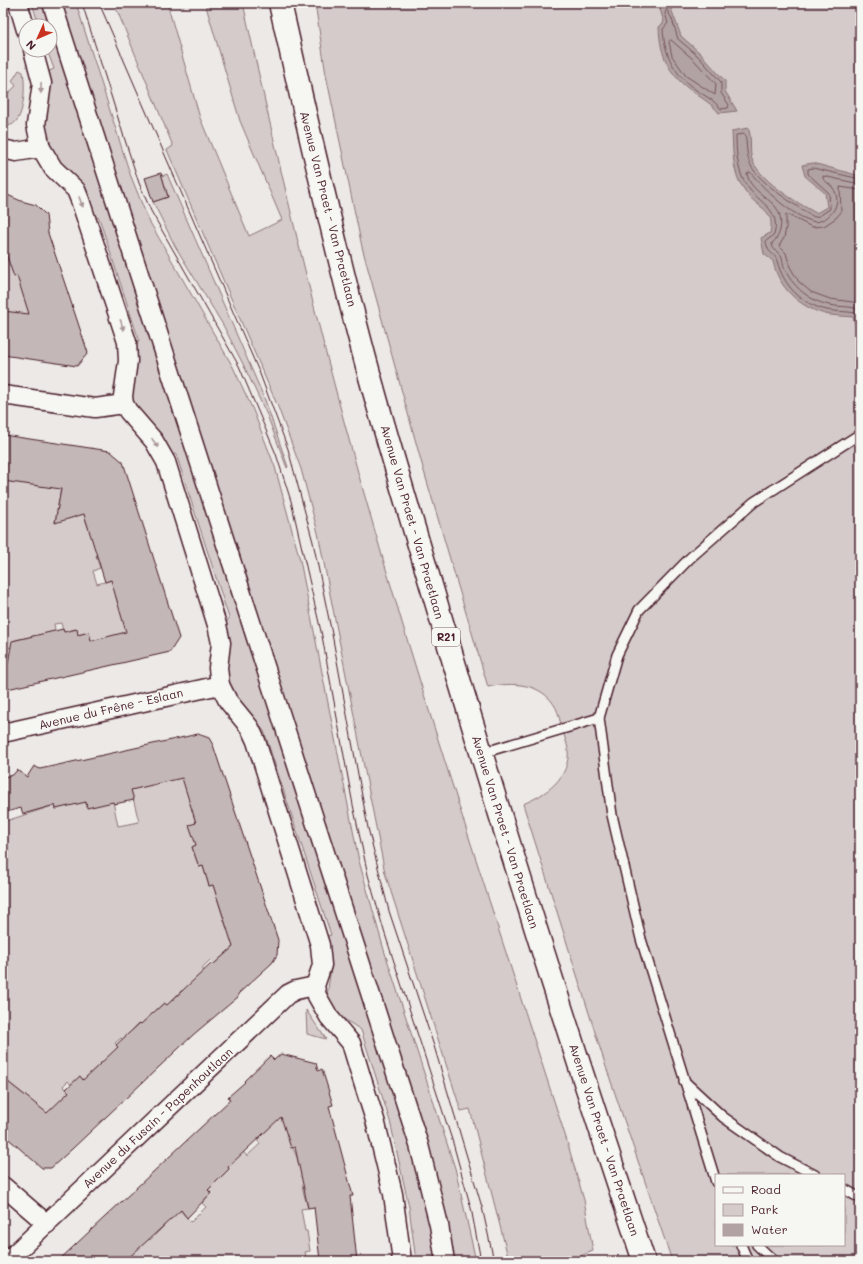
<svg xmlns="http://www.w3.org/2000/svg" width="863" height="1264" viewBox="0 0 863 1264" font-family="Mali,sans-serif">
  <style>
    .green { fill: #d4cbca; stroke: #8f757a; fill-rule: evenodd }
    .water { fill: #b1a2a3; stroke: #886e73 }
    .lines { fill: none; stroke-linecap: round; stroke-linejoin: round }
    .shore { stroke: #73535b; stroke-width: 1 }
    .building { fill: #c4b7b7; stroke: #4a1f2b }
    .lane-casing { stroke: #4a1f2b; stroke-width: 12 }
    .street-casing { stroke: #4a1f2b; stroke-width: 21 }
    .primary-casing { stroke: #4a1f2b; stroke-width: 25 }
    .lane { stroke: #f6f6f2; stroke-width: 9 }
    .street { stroke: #f6f6f2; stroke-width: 18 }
    .primary { stroke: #f6f6f2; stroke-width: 22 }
    .tram { stroke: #4a1f2b; stroke-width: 1 }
    .oneway { fill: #a99598 }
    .labels { text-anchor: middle; stroke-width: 3.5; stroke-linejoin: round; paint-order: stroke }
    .shield { fill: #f6f6f2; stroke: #7e6067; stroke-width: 1 }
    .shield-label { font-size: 11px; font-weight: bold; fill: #4a1f2b }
    .street-label { font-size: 12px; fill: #4a1f2b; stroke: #f6f6f2 }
  </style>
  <rect width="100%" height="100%" fill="#ece9e6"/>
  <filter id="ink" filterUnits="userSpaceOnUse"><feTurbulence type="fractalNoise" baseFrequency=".025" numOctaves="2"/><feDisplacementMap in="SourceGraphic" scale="8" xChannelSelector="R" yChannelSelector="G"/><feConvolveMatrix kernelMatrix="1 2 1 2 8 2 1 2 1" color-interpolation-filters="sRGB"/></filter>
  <g filter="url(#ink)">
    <g class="green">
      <path d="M32,3h13l373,1163 20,95h-22l-7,-54 -19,-86 -29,-91 -26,-17 -8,-17 4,-28 -2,-16 -5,-15 7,-2 -67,-204 -30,-34 -6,-16 -2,-11 -1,-45 4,-7 -53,-164 -7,2 -36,-53 -2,-7 4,-48 4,-8 -40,-122 -7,-2 -40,-62 -8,-26 3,-56 7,-3 -7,-19h3v-24h-11z"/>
      <path d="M60,3h16l54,171 18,45 85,148 20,43 22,57 25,93 59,301 25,89 71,218 21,93h-25z"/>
      <path d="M114,3h53l33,115 49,118 33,-16 -42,-99 -35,-118h38c35,159 72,316 116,473 63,222 136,442 207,662l18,62 9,51 -25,10h-59l-39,-152 -9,2 -76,-238 -67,-340 -17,-64 -23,-62 -111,-257 6,-4z"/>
      <path d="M315,3h545v1258h-188l-66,-194 -83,-263c22,-9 48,-26 45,-55 -1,-6 -4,-14 -6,-20 -2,-7 -3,-15 -6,-21 -14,-26 -44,-26 -68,-21l-65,-219 -61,-221 -36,-172zM716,1175h128v70h-128z"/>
      <path d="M19,70l4,2c3,14 2,60 -20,53v-27l13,-12 -4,-5z"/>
      <path d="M167,174l98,226 23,67 -1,1 -20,-53 -24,-51 -20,-39 -48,-79 -22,-44 15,-5 -6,-21z"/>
      <path d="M3,245l3,3 8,28 10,-3 11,44 -32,-6z"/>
      <path d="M5,481l56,7 -6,34 24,-28 6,24 13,37 -2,1 4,12 -7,3 4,13 15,-4 6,25 23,23 -49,16 -3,-12 -11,3 -2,-6 -9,2 -3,4 -3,-12 -7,1 2,11 -21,5 -1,-4 -19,4 2,6 -14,3v-159z"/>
      <path d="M182,774l14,49v22l-4,2 7,20 4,-1 6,20 4,-1 13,41 12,16 -24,22 -4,-4 -8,8 4,5 -19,22 -5,-5 -15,15 -3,-2 -23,21 -2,-1 -7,7 6,7 -13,5 -4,-4 -6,5 11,13 -20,14 -6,-6 -17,16 -3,-3 -9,8 -3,-4 -5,5 6,6 -23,29 -19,-24 -24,-19v-256l52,-17 1,4 29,-9 2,7 24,-15 7,34 21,-4 -8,-32z"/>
      <path d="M306,1010l20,29 -19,-5z"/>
      <path d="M289,1077v63l8,17 2,9h4l7,19 -8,2 6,21 -7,1 4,22h2l3,20 -5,1 2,9h-187l26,-25 4,4 15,-15 -5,-6 17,-12 14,15 15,-15 -4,-4 9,-10 -4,-5 6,-5 1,1 15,-15 -6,-7 16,-15 8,9 13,-12 -3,-4z"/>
    </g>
    <g class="water">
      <path d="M658,3h11l12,33 19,17 25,28v10l12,20 -18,2c-7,-9 -16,-14 -26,-21 -24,-17 -33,-36 -34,-65l5,-5z"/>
      <path d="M748,128c5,10 0,24 5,34 11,21 43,40 63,51l11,-6 -2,-14 -20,-17 -3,-11 11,-2 47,13v153l-4,-2 -3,-10c-9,-1 -19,-1 -28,-3 -26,-7 -47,-27 -52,-53l-9,-7 -3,-16 9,-5c5,-23 -9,-23 -21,-37 -3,-3 -6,-9 -9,-13 -8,-15 -7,-36 -8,-52z"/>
    </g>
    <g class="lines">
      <g class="shore">
        <path d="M667,10l5,9 6,20 20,17 23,26v11l8,12 -1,3 -7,1c-7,-9 -16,-13 -25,-19 -21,-15 -32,-35 -33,-61l5,-6 -3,-10z"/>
        <path d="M671,40l23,20 22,24 -1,11 -29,-19 -14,-20 -3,-14z"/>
        <path d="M860,179l-47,-11 -5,1v5l21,19 1,16 -11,7 -5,1c-16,-10 -60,-37 -65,-56 -3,-8 -2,-18 -4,-27l-9,1c0,14 1,33 8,46 11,22 38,25 30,54l-8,6c2,15 9,11 11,20 7,25 24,43 50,49 9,2 19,1 28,3l5,11"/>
        <path d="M860,184l-37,-8v3c3,3 7,5 10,9 10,14 -1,32 -18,34 -24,-6 -49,-31 -65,-50l-3,2c3,15 16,20 26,30 11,10 10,31 -1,39 0,8 7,8 10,15 1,4 1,8 3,12 10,20 29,34 51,36 8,1 18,0 24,5"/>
        <path d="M860,190l-20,-3 1,25 -5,6 -12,8 -12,1 -26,-13v14l-2,10 -5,8 7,7 4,14 9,15 12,10 19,7 30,4"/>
      </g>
    </g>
    <g class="building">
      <path d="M161,173l7,24 -15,5 -8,-24z"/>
      <path d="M3,193l18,8 15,4 10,10 2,18 40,120 -11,13 -74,-11v-44l26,3 -12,-38 -3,1 -11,-32z"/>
      <path d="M3,435l107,16 13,11 56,176 -9,14 -167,38 9,-49 51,-12 1,3 13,-3 1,6 11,-3 2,9 35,-9 -15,-52 -6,2 -21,-68 -29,9 6,-34 -58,-8z"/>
      <path d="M198,734l11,4 4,7 65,195 -1,15 -5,8 -34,31v3l-44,37 -122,115 -21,19h-9l-39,-34v-56l44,35 22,-21 -3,-3 14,-13 3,4 35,-33 -2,-2 24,-22 1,1 23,-21 3,2 45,-42 2,1 19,-17 -20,-62 -4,1 -6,-20 -4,1 -7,-20 4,-2 -7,-20 7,-2 -14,-45 -51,12 3,10 -20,4 -1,-2 -26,6 -1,-6 -30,7 -1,-4 -32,9 -2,-6 -18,5v-36l10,-2 4,-5 10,7 7,-11 6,3z"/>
      <path d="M281,1054l35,9 2,8 4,-2 11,36 -4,1 24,90h-3l7,65h-37l-6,-54 -6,1 -13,-61 -4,1 -10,-31 -53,50 1,2 -21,21 3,3 -24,25 -6,-8 -56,51h-67l172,-161 -2,-3 17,-15 -1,-1 26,-25 4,4z"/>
    </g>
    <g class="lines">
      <defs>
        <g id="lane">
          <path d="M482,753l117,-35"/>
          <path d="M684,1081l39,36 57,40 35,18"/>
          <path d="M716,1182l-75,-243 -29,-124 -13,-97 18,-63 22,-45 51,-52 64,-56 106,-68"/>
          <path d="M844,1189l16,9"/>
          <path d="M741,1245l7,16"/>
          <path d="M757,1245l17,16"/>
        </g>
        <g id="street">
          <path d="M18,3l8,27"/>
          <path d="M52,3l367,1142 20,80 6,36"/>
          <path d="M33,50l9,33 -6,42 5,23 12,20 23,22 4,10 47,142 1,19 -5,35 1,8 4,7 26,30 12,21 51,163 4,18 -3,25 2,17 8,16 22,27 6,13 64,204 2,20 -7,21 2,10 12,21 22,26 10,33 14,44 18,74 9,67"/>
          <path d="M3,149l13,3 25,-4"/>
          <path d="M3,395l92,13 29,-4"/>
          <path d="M3,733l217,-48"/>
          <path d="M3,1186l44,38"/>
          <path d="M7,1261l281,-267 8,-4 19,-4"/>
        </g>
        <path id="primary" d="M280,3c25,111 50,223 79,333 23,89 51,178 77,266 65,221 135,441 208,659"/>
      </defs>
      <use href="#lane" class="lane-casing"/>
      <use href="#street" class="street-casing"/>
      <use href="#primary" class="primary-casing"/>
      <use href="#lane" class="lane"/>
      <use href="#street" class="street"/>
      <use href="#primary" class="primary"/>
      <g class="tram">
        <path d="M82,3l41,131 16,49 12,28 88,155 37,88 15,47 31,135 31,169 15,70 16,56 69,212 18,65 10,53"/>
        <path d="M99,3l161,371 28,75 25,93 19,92 36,194 21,83 45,135 48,161 12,54"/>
      </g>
    </g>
    <defs><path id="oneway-solid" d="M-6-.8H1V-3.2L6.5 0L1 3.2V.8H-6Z"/></defs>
    <g class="oneway">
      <use href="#oneway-solid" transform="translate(41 88) rotate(91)"/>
      <use href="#oneway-solid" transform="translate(81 202) rotate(69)"/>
      <use href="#oneway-solid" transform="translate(122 325) rotate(72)"/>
      <use href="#oneway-solid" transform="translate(155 443) rotate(55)"/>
    </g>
  </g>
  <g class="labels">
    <rect class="shield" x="432" y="628" width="28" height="18" rx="3"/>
    <g class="shield-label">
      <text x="446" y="641">R21</text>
    </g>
    <g class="street-label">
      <text transform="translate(328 209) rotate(76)" y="4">Avenue Van Praet - Van Praetlaan</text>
      <text transform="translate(412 522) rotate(74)" y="4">Avenue Van Praet - Van Praetlaan</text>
      <text transform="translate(111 709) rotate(-13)" y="4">Avenue du Frêne - Eslaan</text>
      <text transform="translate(505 832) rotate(73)" y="4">Avenue Van Praet - Van Praetlaan</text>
      <text transform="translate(158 1118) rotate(-43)" y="4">Avenue du Fusain - Papenhoutlaan</text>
      <text transform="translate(604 1140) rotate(72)" y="4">Avenue Van Praet - Van Praetlaan</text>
    </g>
  </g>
  <rect width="863" height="1264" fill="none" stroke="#f6f6f2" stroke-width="16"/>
  <rect x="8" y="8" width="847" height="1248" fill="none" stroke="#4a1f2b" stroke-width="1.5" filter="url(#ink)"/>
  <rect x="715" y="1174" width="130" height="72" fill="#f6f6f2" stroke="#b1a0a2"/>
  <rect x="723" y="1187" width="20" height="6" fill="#f6f6f2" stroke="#b1a0a2"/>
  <text x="751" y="1194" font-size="12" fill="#4a1f2b">Road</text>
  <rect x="723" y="1204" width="20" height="12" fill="#d4cbca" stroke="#b1a0a2"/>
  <text x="751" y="1214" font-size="12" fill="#4a1f2b">Park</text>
  <rect x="723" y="1224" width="20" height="12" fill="#b1a2a3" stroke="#b1a0a2"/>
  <text x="751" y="1234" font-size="12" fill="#4a1f2b">Water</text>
  <g transform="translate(38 38) rotate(225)"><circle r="19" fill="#f6f6f2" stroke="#b1a0a2"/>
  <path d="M0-3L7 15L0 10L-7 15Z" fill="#c8321e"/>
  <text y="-6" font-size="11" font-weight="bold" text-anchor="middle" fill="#4a1f2b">N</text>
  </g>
</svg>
